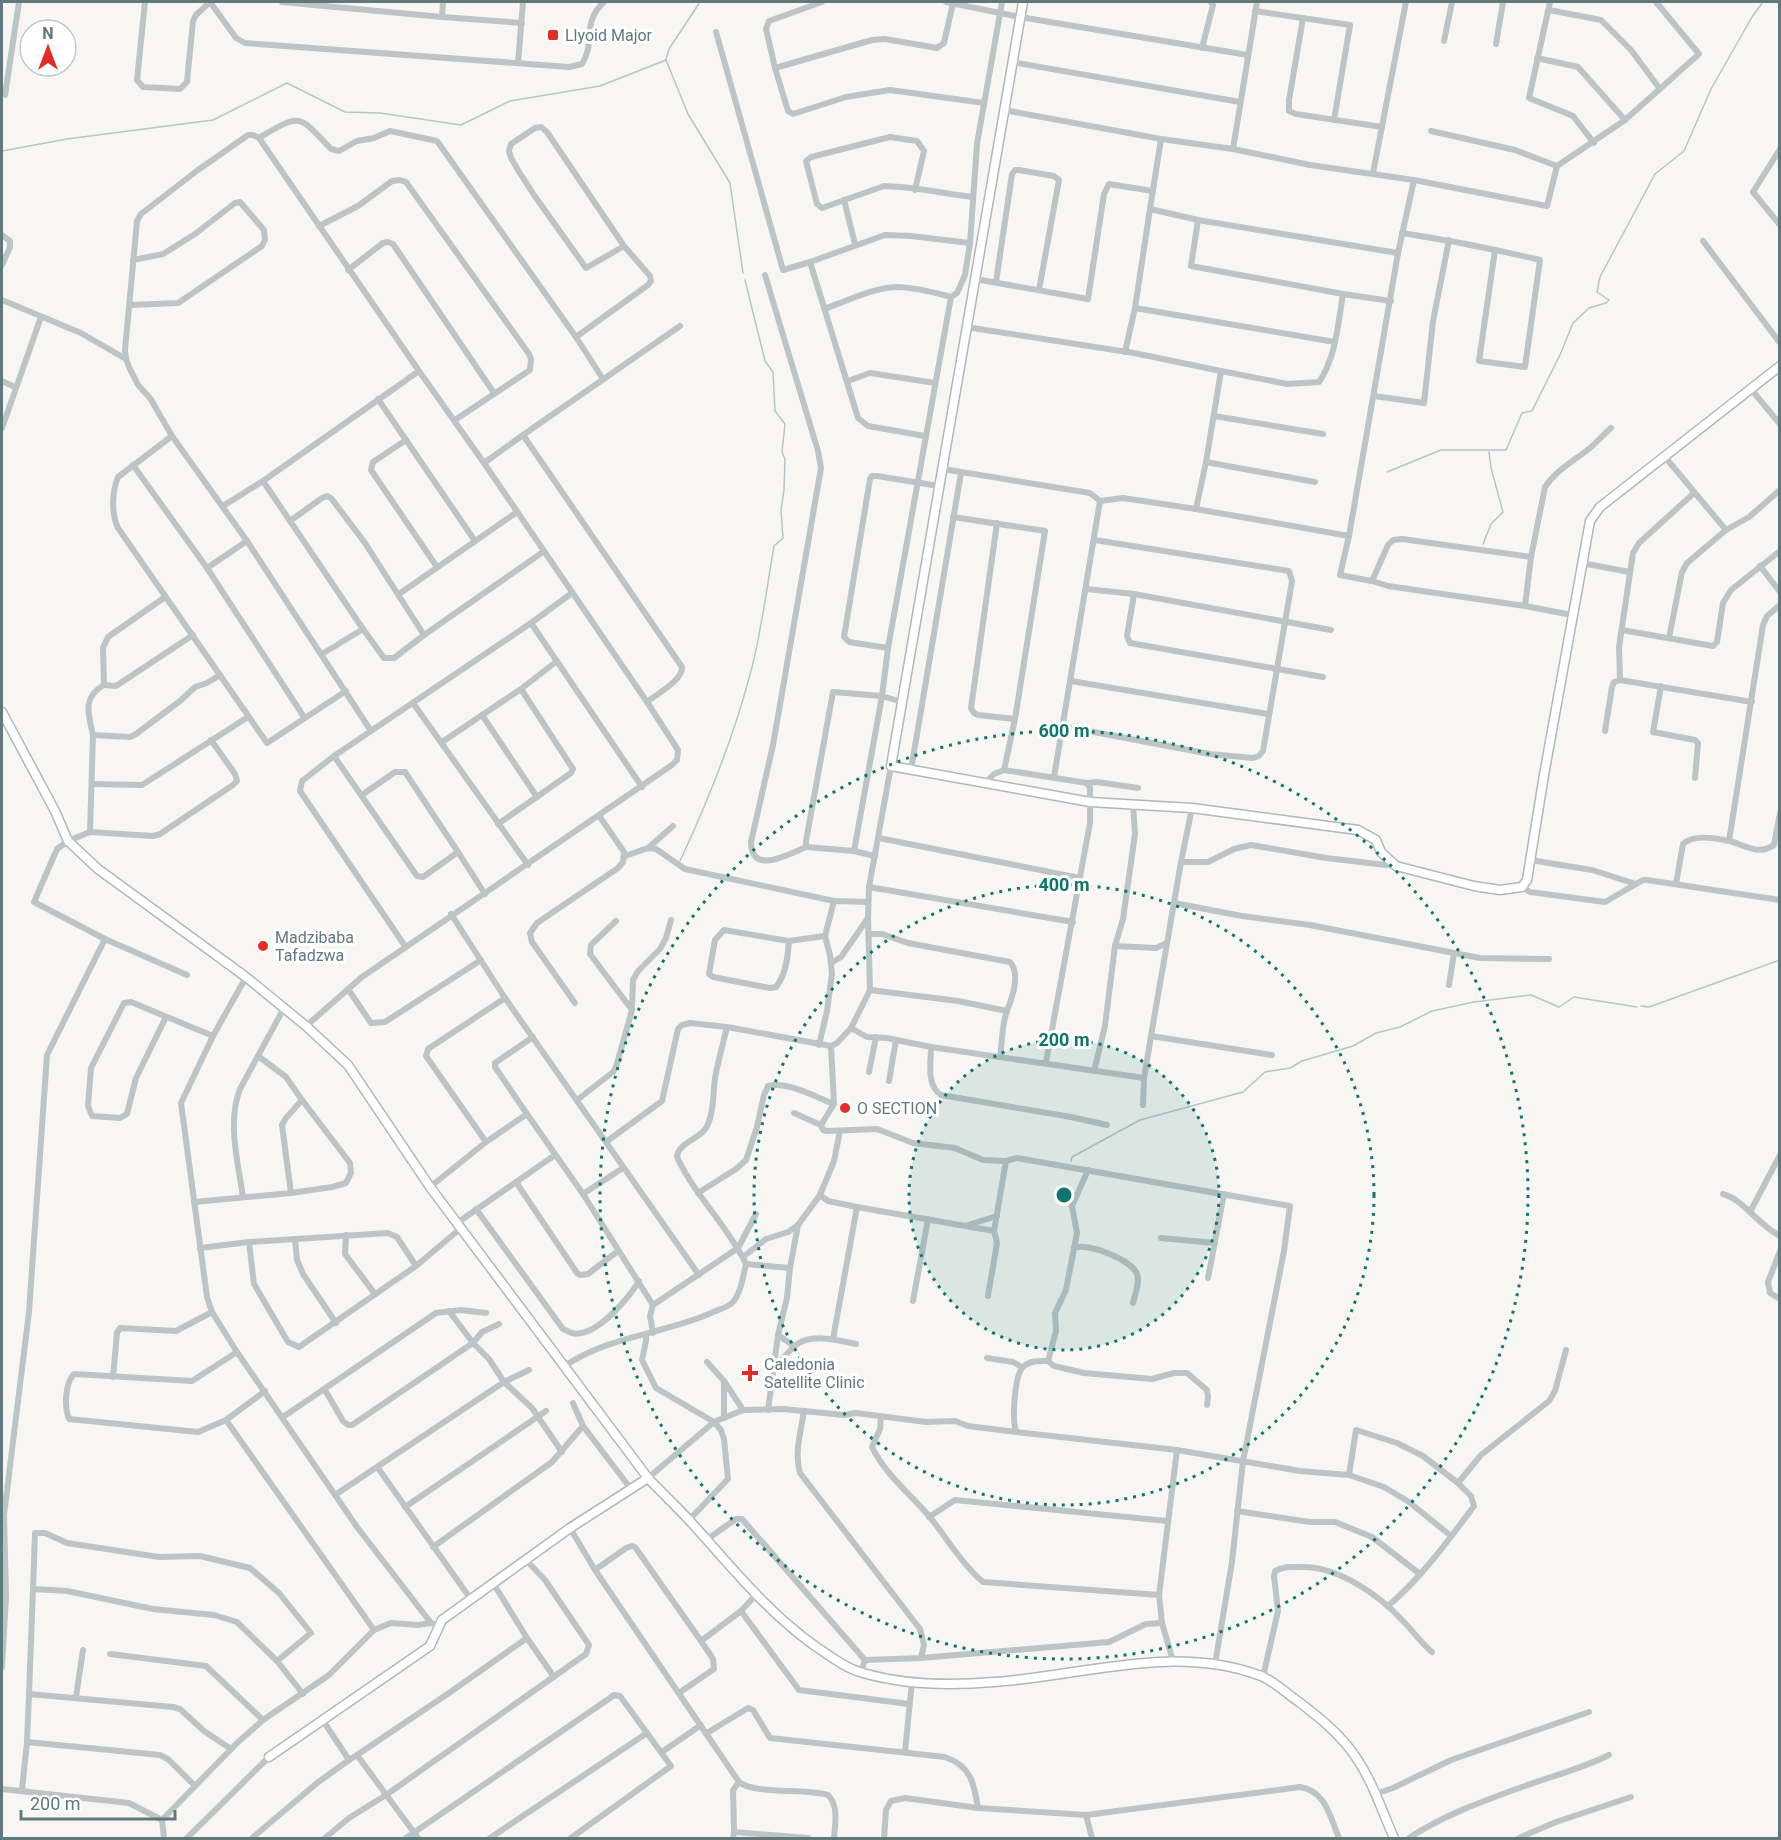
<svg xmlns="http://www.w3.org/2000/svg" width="1781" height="1840" viewBox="0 0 1781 1840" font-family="Roboto,sans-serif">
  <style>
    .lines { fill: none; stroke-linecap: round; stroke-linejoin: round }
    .stream { stroke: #b5c6c6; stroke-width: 1.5 }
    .secondary-casing { stroke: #afb8ba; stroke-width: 11 }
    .street { stroke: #bdc4c6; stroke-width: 6 }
    .secondary { stroke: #fff; stroke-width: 8 }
    .ring { fill: none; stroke: #0f766e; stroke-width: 3; stroke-dasharray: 3 6 }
    .poi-dot { fill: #e32b27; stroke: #fff; stroke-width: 2 }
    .labels { text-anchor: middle; stroke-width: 6; stroke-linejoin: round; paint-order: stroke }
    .poi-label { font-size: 16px; fill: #61787e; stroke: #fff; text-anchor: start }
    .centre { fill: #0f766e; stroke: #fff; stroke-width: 3 }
    .ring-label { font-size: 18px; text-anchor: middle; font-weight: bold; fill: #0f766e; stroke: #fff; stroke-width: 6; stroke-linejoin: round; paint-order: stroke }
  </style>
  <rect width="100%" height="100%" fill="#f7f6f3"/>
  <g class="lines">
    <g class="stream">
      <path d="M666,59l3,-10 31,-47"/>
      <path d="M666,60l22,54 42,69 13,90"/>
      <path d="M2,151l65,-12 146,-19 74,-37 58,29 35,1 81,12 49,-24 90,-15 66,-26"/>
      <path d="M1387,472l54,-22h65l16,-37 10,-2 28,-56 13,-32 16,-15 17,-5 3,-3 -12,-8 3,-15 55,-103 29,-23 27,-62 41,-72 11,-15"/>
      <path d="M1483,544l8,-20 12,-12 -12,-44 -2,-16"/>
      <path d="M680,861c29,-62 55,-127 72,-194 10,-39 15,-81 22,-121l9,-8 -2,-28 3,-20 1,-31 -3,-7 3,-28 -10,-13 -2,-39 -8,-11 -20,-81"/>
      <path d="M1641,1006l8,1 131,-47"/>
      <path d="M1071,1161l1,-4 68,-37 103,-28 22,-20 25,-4 12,-7 51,-15 23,-13 24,-6 32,-16 42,-9 57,-7 28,12 15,-10 63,10"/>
    </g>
    <defs>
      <g id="secondary">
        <path d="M1023,2l-132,764 199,36 102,6 166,22 18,10 5,12 15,14 78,20 26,4 22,-3 5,-7 17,-105 46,-254 10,-14 180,-141"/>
        <path d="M2,712l53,99 13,30 30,28 148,108 60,49 42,39 82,122 218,291c13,14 28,28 41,42 41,45 76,90 126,126 15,10 30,22 48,27 42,12 87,13 131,9 89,-6 180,-39 267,-6 13,5 26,18 38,26 21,16 41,32 56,54 17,24 27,55 39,82"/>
        <path d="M269,1757l161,-111 12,-26 128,-92 78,-50"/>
      </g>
    </defs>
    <use href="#secondary" class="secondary-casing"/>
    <g class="street">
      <path d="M145,2l-8,78 6,7 37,2 7,-7 6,-61 3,-6 14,-13"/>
      <path d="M210,2l26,36 9,5 324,24 13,-3c14,-22 -1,-41 22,-62"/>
      <path d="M282,2l160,15 80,6"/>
      <path d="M946,2l74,15 228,38"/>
      <path d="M1550,2l-21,96 44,18 21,27"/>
      <path d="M953,3l-9,40 -7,5 -52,-9 -13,1 -97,28 13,43 5,3 53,-17 44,-7 94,13"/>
      <path d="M1549,10l52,10 30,30 29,39"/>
      <path d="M1255,11l95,14 -16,95"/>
      <path d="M442,17l1,-15"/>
      <path d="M1303,18l-14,82v11l7,3 86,13"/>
      <path d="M716,32l67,238 27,-8 75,-27 26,1 59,7"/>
      <path d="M1444,41l8,-39"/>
      <path d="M1496,44l7,-42"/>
      <path d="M1202,48l11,-43 -2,-3"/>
      <path d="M1537,58l41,9 47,53"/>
      <path d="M1012,62l228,40"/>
      <path d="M518,63l5,-61"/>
      <path d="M775,68l-9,-39 3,-8 53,-19"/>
      <path d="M5,95l14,-93"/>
      <path d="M1004,110l157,29 72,10 77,16 104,15 -16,73 -49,283 -9,39 32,6 16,5 137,20 47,9"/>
      <path d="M1431,131l84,19 42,16"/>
      <path d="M259,138c42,-25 39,-24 72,11l8,2 18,-10 17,-3 16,-7 47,10 139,196 27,42"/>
      <path d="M1161,139l-11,70 48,11 200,33"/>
      <path d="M1233,149l24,-147"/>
      <path d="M1780,149l-27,43 27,33"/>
      <path d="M1373,173l33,-171"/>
      <path d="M1414,180l133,26 10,-40 68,-46 74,-66 -43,-52"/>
      <path d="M915,190l9,-39 -7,-10 -27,-4 -79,20 -5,4 11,43 5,4 62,-22c27,0 61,8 89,11"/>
      <path d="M844,200l11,44"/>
      <path d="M1198,220l-7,46 152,28 48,7"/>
      <path d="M319,226l39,-20 34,-25 8,-1 6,2 123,172 2,5 -1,11 -75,50"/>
      <path d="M1402,233c46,7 92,16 138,27l-15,107 -46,-6 16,-111"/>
      <path d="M2,235l8,6v6l-8,18"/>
      <path d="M1703,241l77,102"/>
      <path d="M810,262l48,156 10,8 57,10"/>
      <path d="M348,270l35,-27 5,-1 5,2 101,149"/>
      <path d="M765,275l53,176 3,17 -48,277 -22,97c0,34 38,12 55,5"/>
      <path d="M975,279l113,20 16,-105 5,-10 44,7"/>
      <path d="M996,282l16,-108 3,-4h4l35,6 5,4 -20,110"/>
      <path d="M2,300l79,33 45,26"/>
      <path d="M131,305l47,-2 84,-57 3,-6 -1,-10 -24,-28 -5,1 -40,31 -32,20 -30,6"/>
      <path d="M1135,308l200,34"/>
      <path d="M824,309c23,-8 48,-21 72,-22 18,0 37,5 55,10"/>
      <path d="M966,327l168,26 87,18"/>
      <path d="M576,337l72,-52 3,-4 -1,-5 -26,-30 -38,22 -52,-73 -16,-25 -7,-12 -2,-7 2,-7 24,-16 6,-1 6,5 77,114"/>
      <path d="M1125,352l10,-44 15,-99"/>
      <path d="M419,371l65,92"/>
      <path d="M2,381l13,6"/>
      <path d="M848,381l22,-8 65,10"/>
      <path d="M1750,388l30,36"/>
      <path d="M1374,396l50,7 9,-82 16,-81"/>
      <path d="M378,399l97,142"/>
      <path d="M1214,416l109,18"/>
      <path d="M2,428l39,-111"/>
      <path d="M523,435l157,-109"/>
      <path d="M172,436l-54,41c-6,15 -7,36 0,51l149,215 79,-52"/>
      <path d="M406,440l-33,22 -2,8 66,97"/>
      <path d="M1665,457l61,73 23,-13 31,-27"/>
      <path d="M1206,462l109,20"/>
      <path d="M133,465l74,103 97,149"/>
      <path d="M943,469l147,24 10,8"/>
      <path d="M263,481l100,148 -41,25"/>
      <path d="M223,506l40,-25 156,-110 -160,-233 -6,-3h-5l-50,35 -57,44 -4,7 -12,129 1,9 3,8 9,18 12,13 22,38 75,105 124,190"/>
      <path d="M1196,509l10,-47 15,-91 66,13 32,-2c17,-24 19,-59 24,-88"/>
      <path d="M953,517l92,14 -30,188 -11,51"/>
      <path d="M290,521l32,-23 5,-2 4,2 34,45 59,92 -30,23h-10l-21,-29"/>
      <path d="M997,523l-26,185 3,5 4,2 37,4"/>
      <path d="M1581,563l49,9"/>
      <path d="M1760,566l20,26"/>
      <path d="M207,568l40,-27"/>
      <path d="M1372,581l16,-36 5,-5 9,-1 129,18"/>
      <path d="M1086,589l48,5 197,36"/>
      <path d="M399,594l118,-82"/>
      <path d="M1134,594l-7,42 3,7 193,34"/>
      <path d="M165,597l-57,40 -5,11 1,37 12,1 77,-51"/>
      <path d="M1525,606l6,-49 14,-70c11,-17 29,-26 45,-39 7,-6 14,-14 21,-20"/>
      <path d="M531,623l111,164"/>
      <path d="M1622,630l91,16 4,-4 6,-39 8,-13 49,-39"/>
      <path d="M424,635l119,-83"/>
      <path d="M1669,638l13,-66 5,-9 39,-33"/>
      <path d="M888,648l-39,-6 -5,-5 26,-158 2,-3h5l62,10"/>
      <path d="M1620,680l132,22"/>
      <path d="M1071,681l197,33"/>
      <path d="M104,685c-23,13 -15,30 -11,50l37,2 6,-3 44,-33 15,-14 12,-4 13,-8"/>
      <path d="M1661,686l-8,46 42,8 3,3 -3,35"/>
      <path d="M413,703l115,162"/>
      <path d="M482,715l55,82"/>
      <path d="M1062,726l148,28 43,4 6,-2 4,-5 29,-170 -3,-10 -194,-31"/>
      <path d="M1605,731l7,-44 2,-5 6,-2 -1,-33 14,-94 6,-10 55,-50"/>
      <path d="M93,735l-3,97 -22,9 -11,8 -23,53 71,37 82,36"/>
      <path d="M442,742l79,-53 36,-28"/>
      <path d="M334,756l83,120 6,1 35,-25 -53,-80h-10l-33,23"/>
      <path d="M911,770l50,-297"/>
      <path d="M1054,777l46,-276 23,-3 73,11 153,27"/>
      <path d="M1087,783l10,-1 41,6"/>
      <path d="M92,784l50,1 106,-68"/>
      <path d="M984,784l10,-10 10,-4 83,13 3,5v35l-44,239"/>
      <path d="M1192,808l-11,54 -30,174 121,19"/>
      <path d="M498,824l73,-51 2,-4 -52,-80"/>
      <path d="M90,832l63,4 7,-2 73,-49 4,-4 -2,-7 -24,-34"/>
      <path d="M879,838l201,40"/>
      <path d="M1729,841l34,-216 4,-9 13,-11"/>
      <path d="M648,848l25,-22"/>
      <path d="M854,851l28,-155 6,-48 63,-351 6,-4 8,-18 5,-32 7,-99 25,-142"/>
      <path d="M458,852l27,42"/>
      <path d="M625,856l23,-8 8,1 29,20 149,32"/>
      <path d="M875,856l-21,-5 -48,-4v-6l27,-149 49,4 20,6"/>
      <path d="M1530,860l62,10 44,14"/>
      <path d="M1181,862h27l26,-13 17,-4 75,13 69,8"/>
      <path d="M1676,884l7,-40c10,-10 33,-6 46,-3 16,4 29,15 45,4l6,-32"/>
      <path d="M869,887l204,35"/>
      <path d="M1522,887l8,5 75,10 38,-22h4l133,20"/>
      <path d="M1174,903l68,13 68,9 170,33 69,1"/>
      <path d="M451,914l54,84 194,277"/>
      <path d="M869,934h13l26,9 102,19c11,12 2,36 -3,49 -5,12 -5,33 -7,46"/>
      <path d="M789,941c-1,15 -3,34 -13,46l-6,1 -57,-11 -4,-3 6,-34 9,-10 65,11 36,-5"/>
      <path d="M405,946l-105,-155 2,-10 32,-25 197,-133 41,-30"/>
      <path d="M1115,946l41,2 11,-5"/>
      <path d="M831,963l10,-6 27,-39"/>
      <path d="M246,977l-33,59 -32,67 26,194 5,15 25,40 120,175 74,96 7,3"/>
      <path d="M1449,985l5,-32"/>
      <path d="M348,989l23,34 14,-1 96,-62"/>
      <path d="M870,990l88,11 49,10"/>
      <path d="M575,1003l-43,-61 -2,-9 7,-10 81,-55 5,-6 1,-10 -24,-35"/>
      <path d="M632,1010l1,-30 5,-9 22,-22 6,-11 5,-18"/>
      <path d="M166,1017l-30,61 -9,36 -7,4 -28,-2 -4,-10 3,-38 33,-65 7,-1 82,34"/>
      <path d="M306,1026l56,-49 310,-212 5,-5 1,-10 -31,-48 -163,-239 39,-28 159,232c1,13 -24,26 -35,35"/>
      <path d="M851,1028l16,9 20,1 44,9 213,31 7,-42"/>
      <path d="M819,1045l8,-34 5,-37 -2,-19 -5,-19 9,-35 34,1"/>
      <path d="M831,1046l3,58 -13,21 2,5 4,1 50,-2 36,14 42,5 28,12 23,1 11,-3 273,48 -6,45 -41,210 -11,101 -17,102"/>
      <path d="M931,1047c0,16 -5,38 10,48l130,22 36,8"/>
      <path d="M258,1056l28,21 16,23"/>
      <path d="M1094,1071l11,-45 10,-80 8,-27 12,-85 -2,-30"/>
      <path d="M869,1072l7,-35"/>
      <path d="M889,1081l7,-41"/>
      <path d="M577,1100l36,-28 3,-5 16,-57 -42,-56 1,-9 25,-24"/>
      <path d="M1143,1105l1,-27"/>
      <path d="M794,1113l27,12"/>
      <path d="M527,1114l-32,-47v-4l38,-26"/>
      <path d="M486,1142l-60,-86 2,-7 77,-51"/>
      <path d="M606,1142l56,-41 16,-72 4,-4 8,-2 37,4 104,19 6,-3 14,-15 19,-38 -2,-72 1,-31 22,-121"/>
      <path d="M1088,1170l-16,36 5,27 -11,57 -11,23 1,18 -8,30 6,5 30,7 68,6 22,-6h13l20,17 1,7 -1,8"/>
      <path d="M516,1182l61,91 3,2 8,-1 30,-23"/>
      <path d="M430,1187l56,-45 41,-28 56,80 70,111"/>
      <path d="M698,1193l38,-24 10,-9 11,-33 7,-32 4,-9c19,-5 48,11 66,18"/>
      <path d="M583,1194l40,-26"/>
      <path d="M1723,1194c21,6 35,31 57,42"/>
      <path d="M820,1195l8,6 29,6 137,24 12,-70"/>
      <path d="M243,1197c-5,-35 -16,-74 -3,-108l44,-81"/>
      <path d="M194,1202l97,-9 41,-6 14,-4 5,-10 -1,-10 -48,-63 -16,18 -4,7 9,68"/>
      <path d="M476,1209l87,120c6,3 11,6 18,4 20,-3 48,-35 58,-52"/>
      <path d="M1750,1212l30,-57"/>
      <path d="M457,1223l98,-68"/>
      <path d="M968,1225l29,-9"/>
      <path d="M346,1235l-1,19 30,40"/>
      <path d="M1161,1238l54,5"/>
      <path d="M295,1239l2,21 6,14 33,49"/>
      <path d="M249,1242l5,42 34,58 11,5 117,-81 45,-38"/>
      <path d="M200,1248l49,-6 139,-9 9,4 19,29"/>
      <path d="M1074,1248c13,-6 58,12 63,26 3,8 -2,21 -4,29"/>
      <path d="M1780,1251l-12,31 2,11 10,6"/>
      <path d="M743,1257l23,-18 22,-7 10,-7"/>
      <path d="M746,1264l44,4"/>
      <path d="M1208,1278l16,-84"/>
      <path d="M988,1296l9,-53 -3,-12"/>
      <path d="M913,1301l15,-82"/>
      <path d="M449,1311l24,32 16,16 15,23 28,26 30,44"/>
      <path d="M653,1333l-3,-17 3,-11 85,-57 18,-34"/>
      <path d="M646,1335v6l-4,19 14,28 58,34 7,8 3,9 4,40 -39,41"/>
      <path d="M778,1335l16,11"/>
      <path d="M833,1339l24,-132"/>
      <path d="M237,1352l-45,29 -118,-7c-9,9 -10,33 -5,45l129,13 28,-12 39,-29"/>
      <path d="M987,1358l26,4 9,5"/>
      <path d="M707,1362l17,19v37"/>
      <path d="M565,1366c43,-30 99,-32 146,-53 6,-3 16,-5 21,-10 9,-9 11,-27 14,-39 -18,-38 -51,-68 -69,-107 1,-14 21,-17 29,-29 8,-13 7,-35 9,-50 3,-17 8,-34 12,-51"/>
      <path d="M773,1370c7,-8 14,-18 23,-25 15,-12 42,-5 60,-1"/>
      <path d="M113,1377l4,-44 3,-5 56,3 36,-19"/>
      <path d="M724,1381l19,29"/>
      <path d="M325,1390l18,31 5,4h4l121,-82 9,-11 17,-8"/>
      <path d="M573,1403l10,23 48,63"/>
      <path d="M768,1410l10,-75 9,-37 3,-30 8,-43 22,-30 14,-34 6,-30"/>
      <path d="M804,1411c-3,19 -10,43 -4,62l120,156 4,16 -3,13"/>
      <path d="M283,1417l153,-104 25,-3 25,3"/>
      <path d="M881,1417l-1,12 -8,18c13,27 38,47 57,69 18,22 32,47 54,66l176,13"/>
      <path d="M226,1420l148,210"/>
      <path d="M1016,1432c-4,-13 -2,-58 8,-66 7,-6 16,-5 24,-5"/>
      <path d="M378,1468l92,130"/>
      <path d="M1349,1475l7,-45 41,13 26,13 35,27 13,13 3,10c-26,35 -53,72 -86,100"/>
      <path d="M648,1478l66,-56 29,-12 40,-1 61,6 12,-2 70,9 29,-1 13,5 40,5 169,19"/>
      <path d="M1458,1483l23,-28 68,-54 6,-10 11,-41"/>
      <path d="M335,1495l169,-113 25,-12"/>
      <path d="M405,1507l141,-96"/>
      <path d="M1237,1511l73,11h25l37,15 48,37"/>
      <path d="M929,1517l26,-17 212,21"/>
      <path d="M570,1528l25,42 144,212c17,13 65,6 89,13 11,11 7,29 6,43"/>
      <path d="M706,1540l30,-21h6l123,141 -4,12"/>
      <path d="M433,1547l119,-85 31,-36"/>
      <path d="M595,1570l31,-22 6,-2 3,1 66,94 12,18 1,10 -35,24"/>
      <path d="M493,1583l34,55 27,39"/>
      <path d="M33,1589l2,-56h10l22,10 92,14 41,-1 50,12 29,25 32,40 -34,28"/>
      <path d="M741,1611l58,79 110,14"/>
      <path d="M701,1641l40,-30 14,-15"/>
      <path d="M110,1654l96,12 57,54"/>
      <path d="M865,1660l56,-2 188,-16 37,-18 16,-1"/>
      <path d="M1173,1661l-11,-38 -3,-28 18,-145 123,21 49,4 35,12 25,15 42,34"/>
      <path d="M2,1667l4,-71 -2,-81 25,-203 18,-257 58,-116"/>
      <path d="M1263,1677l15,-66 -4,-35 1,-5c9,-5 18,-4 28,-4 36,0 76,28 100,54 10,10 18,22 29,31"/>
      <path d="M29,1694l4,-105 34,2 86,18 61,6 23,7 40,39 26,33"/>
      <path d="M76,1697l7,-47"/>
      <path d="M322,1719l27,41 8,-5 61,83"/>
      <path d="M707,1733l41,-25 5,2 17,28 175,19c26,9 29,26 33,51"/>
      <path d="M27,1742l2,-48 144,13 7,2 24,22 27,18"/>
      <path d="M905,1751l7,-69"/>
      <path d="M662,1752l39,-27"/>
      <path d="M357,1755l92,-62 78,-55"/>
      <path d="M2,1789l127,14 33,17"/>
      <path d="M22,1790l5,-48 133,13 8,4 26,26"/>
      <path d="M1375,1794l18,-6 58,-28 138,-48"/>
      <path d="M1086,1815l6,23"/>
      <path d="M162,1820l75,-77 26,-23 66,-45 45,-45 17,-7 27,2 13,-2"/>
      <path d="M162,1820l2,18"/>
      <path d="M734,1832l-1,-42 6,-8"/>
      <path d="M187,1838l82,-81"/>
      <path d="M252,1838l65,-55 32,-23"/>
      <path d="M325,1838l24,-20 37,-23 200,-141 3,-9 -44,-65 -19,-20"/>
      <path d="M406,1838l204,-140 4,-3 6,1 51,70 -100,72"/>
      <path d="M490,1838l157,-105"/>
      <path d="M733,1838l1,-6 74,6"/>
      <path d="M884,1838l2,-28 5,-9 14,-3 73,10 108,7 214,-28c26,4 30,30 39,51"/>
      <path d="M1409,1838c35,-23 74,-37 113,-51 30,-11 59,-18 87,-32"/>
      <path d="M1519,1838l37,-16 75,-25"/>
    </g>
    <use href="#secondary" class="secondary"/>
  </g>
  <circle cx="1064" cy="1195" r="155" fill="#0f766e" fill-opacity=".12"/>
  <g class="ring">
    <circle cx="1064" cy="1195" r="155"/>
    <circle cx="1064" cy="1195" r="310"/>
    <circle cx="1064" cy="1195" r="464"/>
  </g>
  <g class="poi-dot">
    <rect x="547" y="29" width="12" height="12" rx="3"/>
    <circle cx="263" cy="946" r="6"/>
    <circle cx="845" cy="1108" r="6"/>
    <path d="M747 1364h6v6h6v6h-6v6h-6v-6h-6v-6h6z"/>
  </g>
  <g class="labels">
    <g class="poi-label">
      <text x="565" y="41">Llyoid Major</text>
      <text x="275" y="943">Madzibaba<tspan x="275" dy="18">Tafadzwa</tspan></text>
      <text x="857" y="1114">O SECTION</text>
      <text x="764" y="1370">Caledonia<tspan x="764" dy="18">Satellite Clinic</tspan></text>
    </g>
  </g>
  <circle cx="1064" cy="1195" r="9" class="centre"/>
  <g class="ring-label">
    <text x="1064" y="737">600 m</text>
    <text x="1064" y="891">400 m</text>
    <text x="1064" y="1046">200 m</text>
  </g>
  <rect width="1781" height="1840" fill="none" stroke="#61787e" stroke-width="6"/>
  <g transform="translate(48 48)"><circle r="28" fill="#ffffff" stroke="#c0c9cb" stroke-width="1.5"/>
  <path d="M0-4.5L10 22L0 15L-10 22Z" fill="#e32b27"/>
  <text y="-9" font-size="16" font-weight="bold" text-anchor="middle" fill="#61787e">N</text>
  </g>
  <path d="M21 1810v9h154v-9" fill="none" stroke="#61787e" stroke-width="3"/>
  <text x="30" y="1810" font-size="18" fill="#61787e" stroke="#ffffff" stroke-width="4.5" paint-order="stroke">200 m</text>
</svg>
